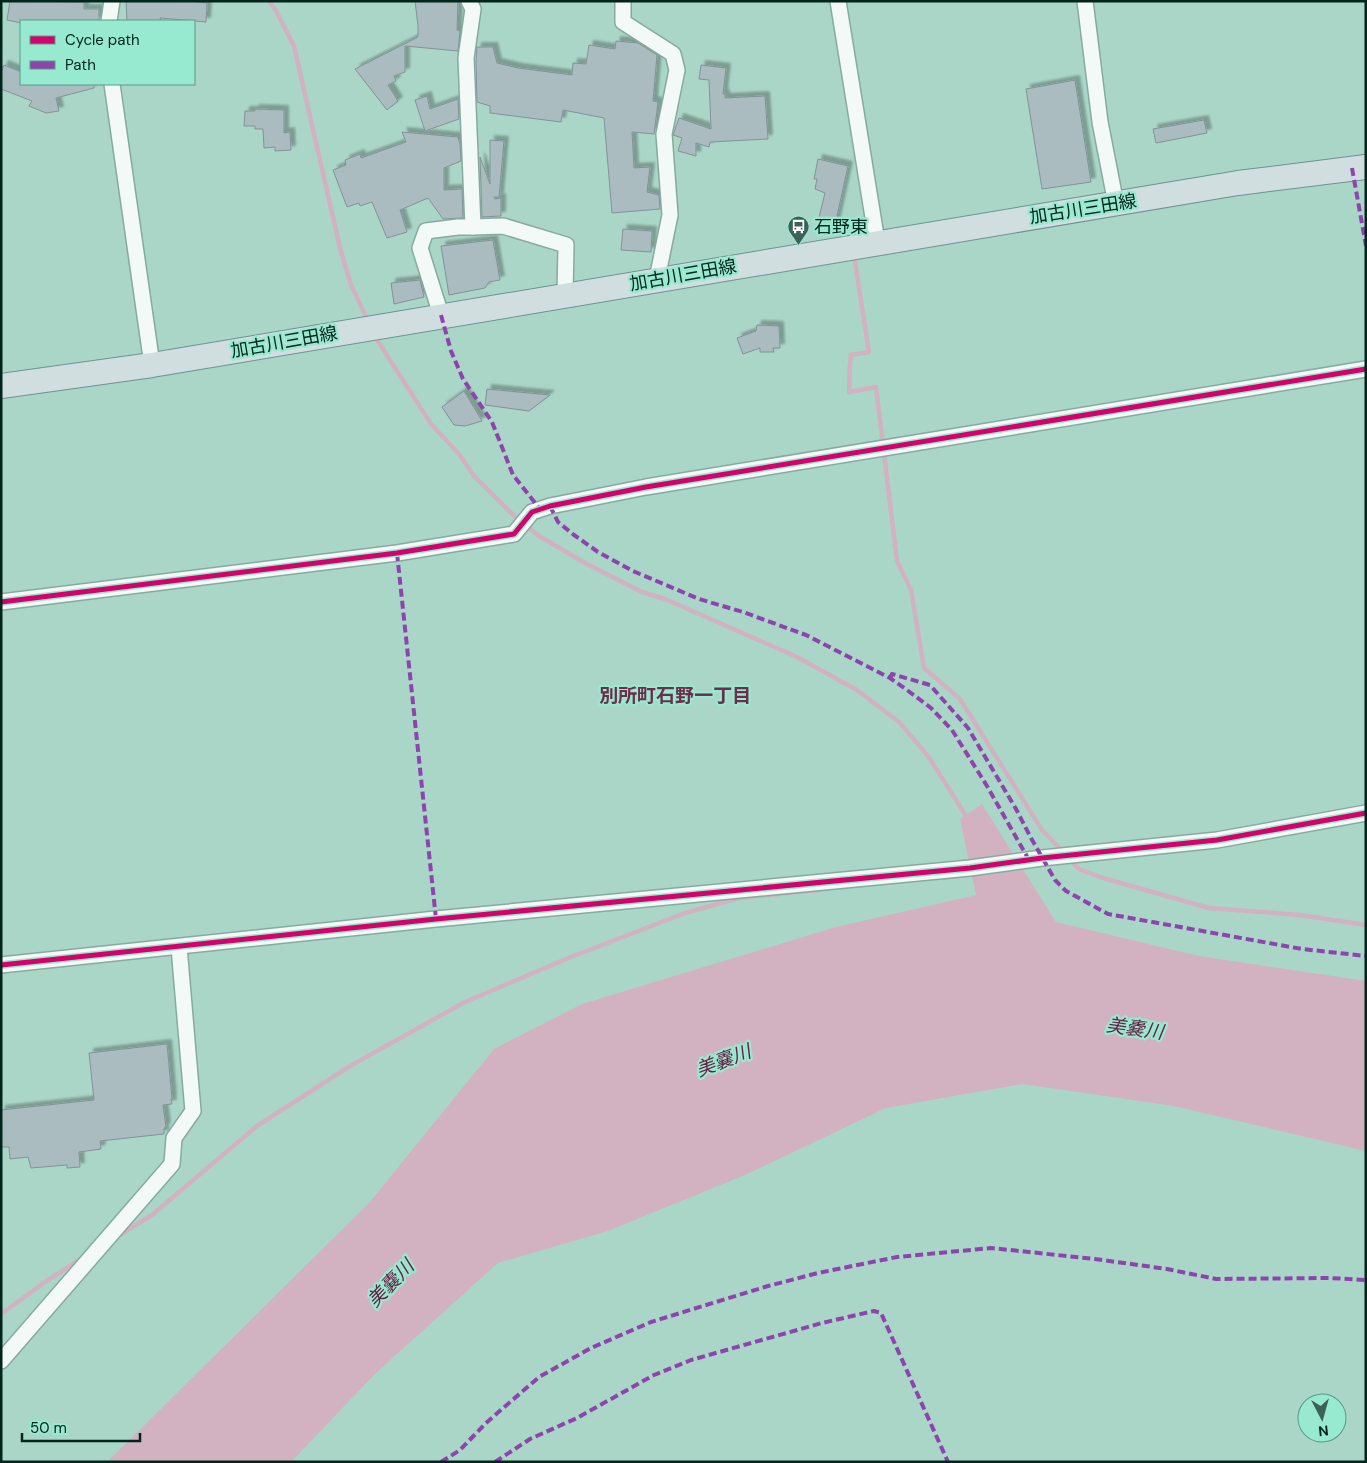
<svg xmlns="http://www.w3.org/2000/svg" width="1367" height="1463" viewBox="0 0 1367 1463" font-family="'DM Sans','Noto Sans JP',sans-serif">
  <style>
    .water { fill: #d2b2c0 }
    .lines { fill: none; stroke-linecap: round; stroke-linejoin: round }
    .stream { stroke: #d2b2c0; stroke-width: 4.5 }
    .building { fill: #aabcc0; stroke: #819396; filter: url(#shadow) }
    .minor-casing { stroke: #87aa9f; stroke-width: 18 }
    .primary-casing { stroke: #6e9291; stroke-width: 26 }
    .minor { stroke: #f2f9f7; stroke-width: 15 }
    .primary { stroke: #d0dee0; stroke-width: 24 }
    .quiet { stroke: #8e44ad; stroke-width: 4; stroke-dasharray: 8 4; stroke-linecap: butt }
    .cycleway-casing { stroke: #97e9cf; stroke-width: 8 }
    .cycleway { stroke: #d6006c; stroke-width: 5 }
    .labels { text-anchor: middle; stroke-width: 4.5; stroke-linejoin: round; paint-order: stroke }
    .street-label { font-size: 18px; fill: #01241b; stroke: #97e9cf }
    .poi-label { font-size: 18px; fill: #01241b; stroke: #97e9cf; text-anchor: start }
    .neighbourhood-label { font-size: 19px; font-weight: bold; fill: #6e2d4c; stroke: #97e9cf }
    .water-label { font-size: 19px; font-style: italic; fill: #681d44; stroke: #97e9cf }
  </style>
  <defs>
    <filter id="shadow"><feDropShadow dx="4.5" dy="-4.5" stdDeviation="1" flood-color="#0004"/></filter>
  </defs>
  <rect width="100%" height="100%" fill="#aad6c8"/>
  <path class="water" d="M982,804l74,118 143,34 167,25v170l-192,-45 -152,-22 -136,24 -141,67 -137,56 -110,32 -121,109 -86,90h-184l262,-259 125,-154 88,-45 254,-77 140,-32 -16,-76z"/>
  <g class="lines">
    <g class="stream">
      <path d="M269,1l6,8 19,37 46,202 11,37 17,36"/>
      <path d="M855,262l14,90 -18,3c-2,12 -1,24 -2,37l27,-5 21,174 14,29 13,78 36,31 82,131 22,23"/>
      <path d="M374,335l57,89 28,30 15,22 36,36 29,24 46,27 57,29 23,7 132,58 60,33 42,32 29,34 40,63"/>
      <path d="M1069,859l10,10 24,9 106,30 91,7 66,10"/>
      <path d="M943,878l34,-4"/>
      <path d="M118,1236l34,-21 105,-89 93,-60 115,-64 101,-43 119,-46 54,-15 89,-9"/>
      <path d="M1,1314l44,-32 37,-24"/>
    </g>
  </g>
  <g class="building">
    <path d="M10,1l74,1v7h15v12h-78v2l-14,-3z"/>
    <path d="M126,1h63l18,2 -1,19 -46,-4 1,3h-34z"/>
    <path d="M415,1h43l-1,29 3,1 -2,20 -53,-5v26l-11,4 2,5 -8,4 10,16 -11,9 -32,-41 63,-32v-11z"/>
    <path d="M616,41l22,2 19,12 -4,46 5,1 -4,32 -22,-2 2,36 16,-1 -3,25 12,3 1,14 -48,4 -8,-95 -41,-8 -2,12 -71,-9v-7l-13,-4 -1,-39 1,-16h16l4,16 21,5 54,7 1,-12 13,1 3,-19 26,4z"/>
    <path d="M4,65l17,7v12h73v4l-38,10 3,13 -13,2 -17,-7 3,-5 -31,-12v-17z"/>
    <path d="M701,65l25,3 -3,26h2v4l40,-2 3,43 -58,3 -1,5 -13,-4v13l-18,-5 4,-13 -9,-3 6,-17 32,11 -2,-49 -10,-1z"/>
    <path d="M1075,80l16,102 -49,7 -16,-100z"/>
    <path d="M427,96l3,13 28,-10 1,20 -34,12 -10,-31z"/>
    <path d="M255,109l29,1v23l6,-1 1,18 -16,1v-4l-11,1 -1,-19h-8v-3h-11l1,-15h10z"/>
    <path d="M1204,120l3,13 -51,10 -3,-14z"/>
    <path d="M402,132l56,5 2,7 1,17 -17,7v22l18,-1 1,29 -20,1 -15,-21 -28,12 7,22 -20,6 -15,-36 -12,4 -1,-3 -12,4 -14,-37 13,-5 -1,-5 15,-6 1,4 45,-16z"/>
    <path d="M490,140l14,1 -5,56h-5l1,2 6,-1v18l-19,1 -2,-60 10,27z"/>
    <path d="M818,159l30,7 -13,59 -17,-4 7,-28 -10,-4 2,-10h-3z"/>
    <path d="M623,229l29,2 -1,21 -30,-2z"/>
    <path d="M493,240l7,40 -11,2 -4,6 -36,7 -8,-49z"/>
    <path d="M420,280l4,17 -30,7 -3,-21z"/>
    <path d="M757,325l22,1 1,22h-7l1,4h-14v-4l-17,6 -6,-16 19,-7z"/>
    <path d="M487,389l63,6 -21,16 -44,-6z"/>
    <path d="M464,391l18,30 -17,5 -11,-1 -12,-18z"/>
    <path d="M167,1044l5,55h-1l1,5 -9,1 3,22 -2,1v6l-64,7 1,8 -22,3 1,15 -13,1v-3l-36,3 -3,-11 -18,2 -1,-12h-8v-37l93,-10 -5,-47z"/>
  </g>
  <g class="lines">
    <defs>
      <g id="minor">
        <path d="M623,1v21l50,32 4,16 -13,64 6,81 -13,64"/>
        <path d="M838,1l39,241"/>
        <path d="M1085,1l15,121 16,82"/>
        <path d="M109,21l3,-20"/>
        <path d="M112,84l40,281"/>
        <path d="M473,227l30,-1 63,19 -1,49"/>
        <path d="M441,315l-21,-67 6,-17 32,-4h15l-7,-169 7,-49 -4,-8"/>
        <path d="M1,602l396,-49 117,-19 18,-22 18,-6 96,-19 720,-118"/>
        <path d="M1,965l435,-46 534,-51 72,-10 175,-18 149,-27"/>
        <path d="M1,1361l171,-197 2,-26 19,-27 -14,-164"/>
      </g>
      <path id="primary" d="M1,386l151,-21 1086,-182 128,-16"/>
    </defs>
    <use href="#minor" class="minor-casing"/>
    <use href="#primary" class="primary-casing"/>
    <use href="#minor" class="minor"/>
    <use href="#primary" class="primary"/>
    <g class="quiet">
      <path d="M1352,168l14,78"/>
      <path d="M441,315l10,36 12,28 29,43 21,53 27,34"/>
      <path d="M550,506l8,16 16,13 24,17 35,19 66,28 44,13 63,23 84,43 17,12 24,18 21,22 35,56 42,74"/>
      <path d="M397,553l39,366"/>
      <path d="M890,678l2,-4 38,11 38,43 48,81 15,29 24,42 11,11 42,23 194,35 64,7"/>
      <path d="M441,1462l19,-12 26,-27 53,-46 52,-29 60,-26 117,-36 50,-13 79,-16 94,-9 104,11 72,10 49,10 114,-1 36,2"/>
      <path d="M495,1462l35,-23 47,-21 77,-43 37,-15 131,-37 52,-12 7,2 67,149"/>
    </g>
    <defs>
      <g id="cycleway">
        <path d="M1,602l396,-49 117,-19 18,-22 18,-6 96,-19 720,-118"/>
        <path d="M1,965l435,-46 534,-51 72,-10 175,-18 149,-27"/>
      </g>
    </defs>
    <use href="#cycleway" class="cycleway-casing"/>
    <use href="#cycleway" class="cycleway"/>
  </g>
  <defs>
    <symbol id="bus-pin" viewBox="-11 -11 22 30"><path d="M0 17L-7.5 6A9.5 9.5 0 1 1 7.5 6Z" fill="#3c6258" stroke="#97e9cf"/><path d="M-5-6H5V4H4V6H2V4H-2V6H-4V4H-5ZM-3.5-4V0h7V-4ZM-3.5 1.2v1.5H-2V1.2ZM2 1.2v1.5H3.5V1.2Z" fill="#fff"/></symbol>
  </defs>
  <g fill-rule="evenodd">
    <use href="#bus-pin" x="786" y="214" width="25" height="34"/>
  </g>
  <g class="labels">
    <g class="street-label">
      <text transform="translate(1083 209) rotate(-9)" y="6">加古川三田線</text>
      <text transform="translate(683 275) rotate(-10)" y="6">加古川三田線</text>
      <text transform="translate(284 342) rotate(-10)" y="6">加古川三田線</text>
    </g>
    <g class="poi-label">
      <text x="814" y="233">石野東</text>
    </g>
    <g class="neighbourhood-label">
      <text x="675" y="702">別所町石野一丁目</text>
    </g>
    <g class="water-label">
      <text transform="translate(1135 1028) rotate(8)" y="7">美嚢川</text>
      <text transform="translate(723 1060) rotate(-21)" y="7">美嚢川</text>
      <text transform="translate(390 1283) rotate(-46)" y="7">美嚢川</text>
    </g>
  </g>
  <rect width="1367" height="1463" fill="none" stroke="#01241b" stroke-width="5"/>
  <rect x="20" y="20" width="175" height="65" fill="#97e9cf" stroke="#5b9a87"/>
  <rect x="30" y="36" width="25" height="8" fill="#d6006c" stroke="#5b9a87"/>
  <text x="65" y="45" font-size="15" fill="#01241b">Cycle path</text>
  <rect x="30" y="61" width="25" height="8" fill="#8e44ad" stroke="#5b9a87"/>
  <text x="65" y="70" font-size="15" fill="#01241b">Path</text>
  <g transform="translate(1322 1418) rotate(174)"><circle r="24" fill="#97e9cf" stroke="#5b9a87"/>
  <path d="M0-4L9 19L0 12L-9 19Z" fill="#3c6258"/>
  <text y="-8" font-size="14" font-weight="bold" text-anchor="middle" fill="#01241b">N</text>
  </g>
  <path d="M22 1433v8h118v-8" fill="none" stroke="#01241b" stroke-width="2.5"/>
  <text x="30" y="1433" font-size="15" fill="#01241b" stroke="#97e9cf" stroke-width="4" paint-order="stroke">50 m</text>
</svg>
